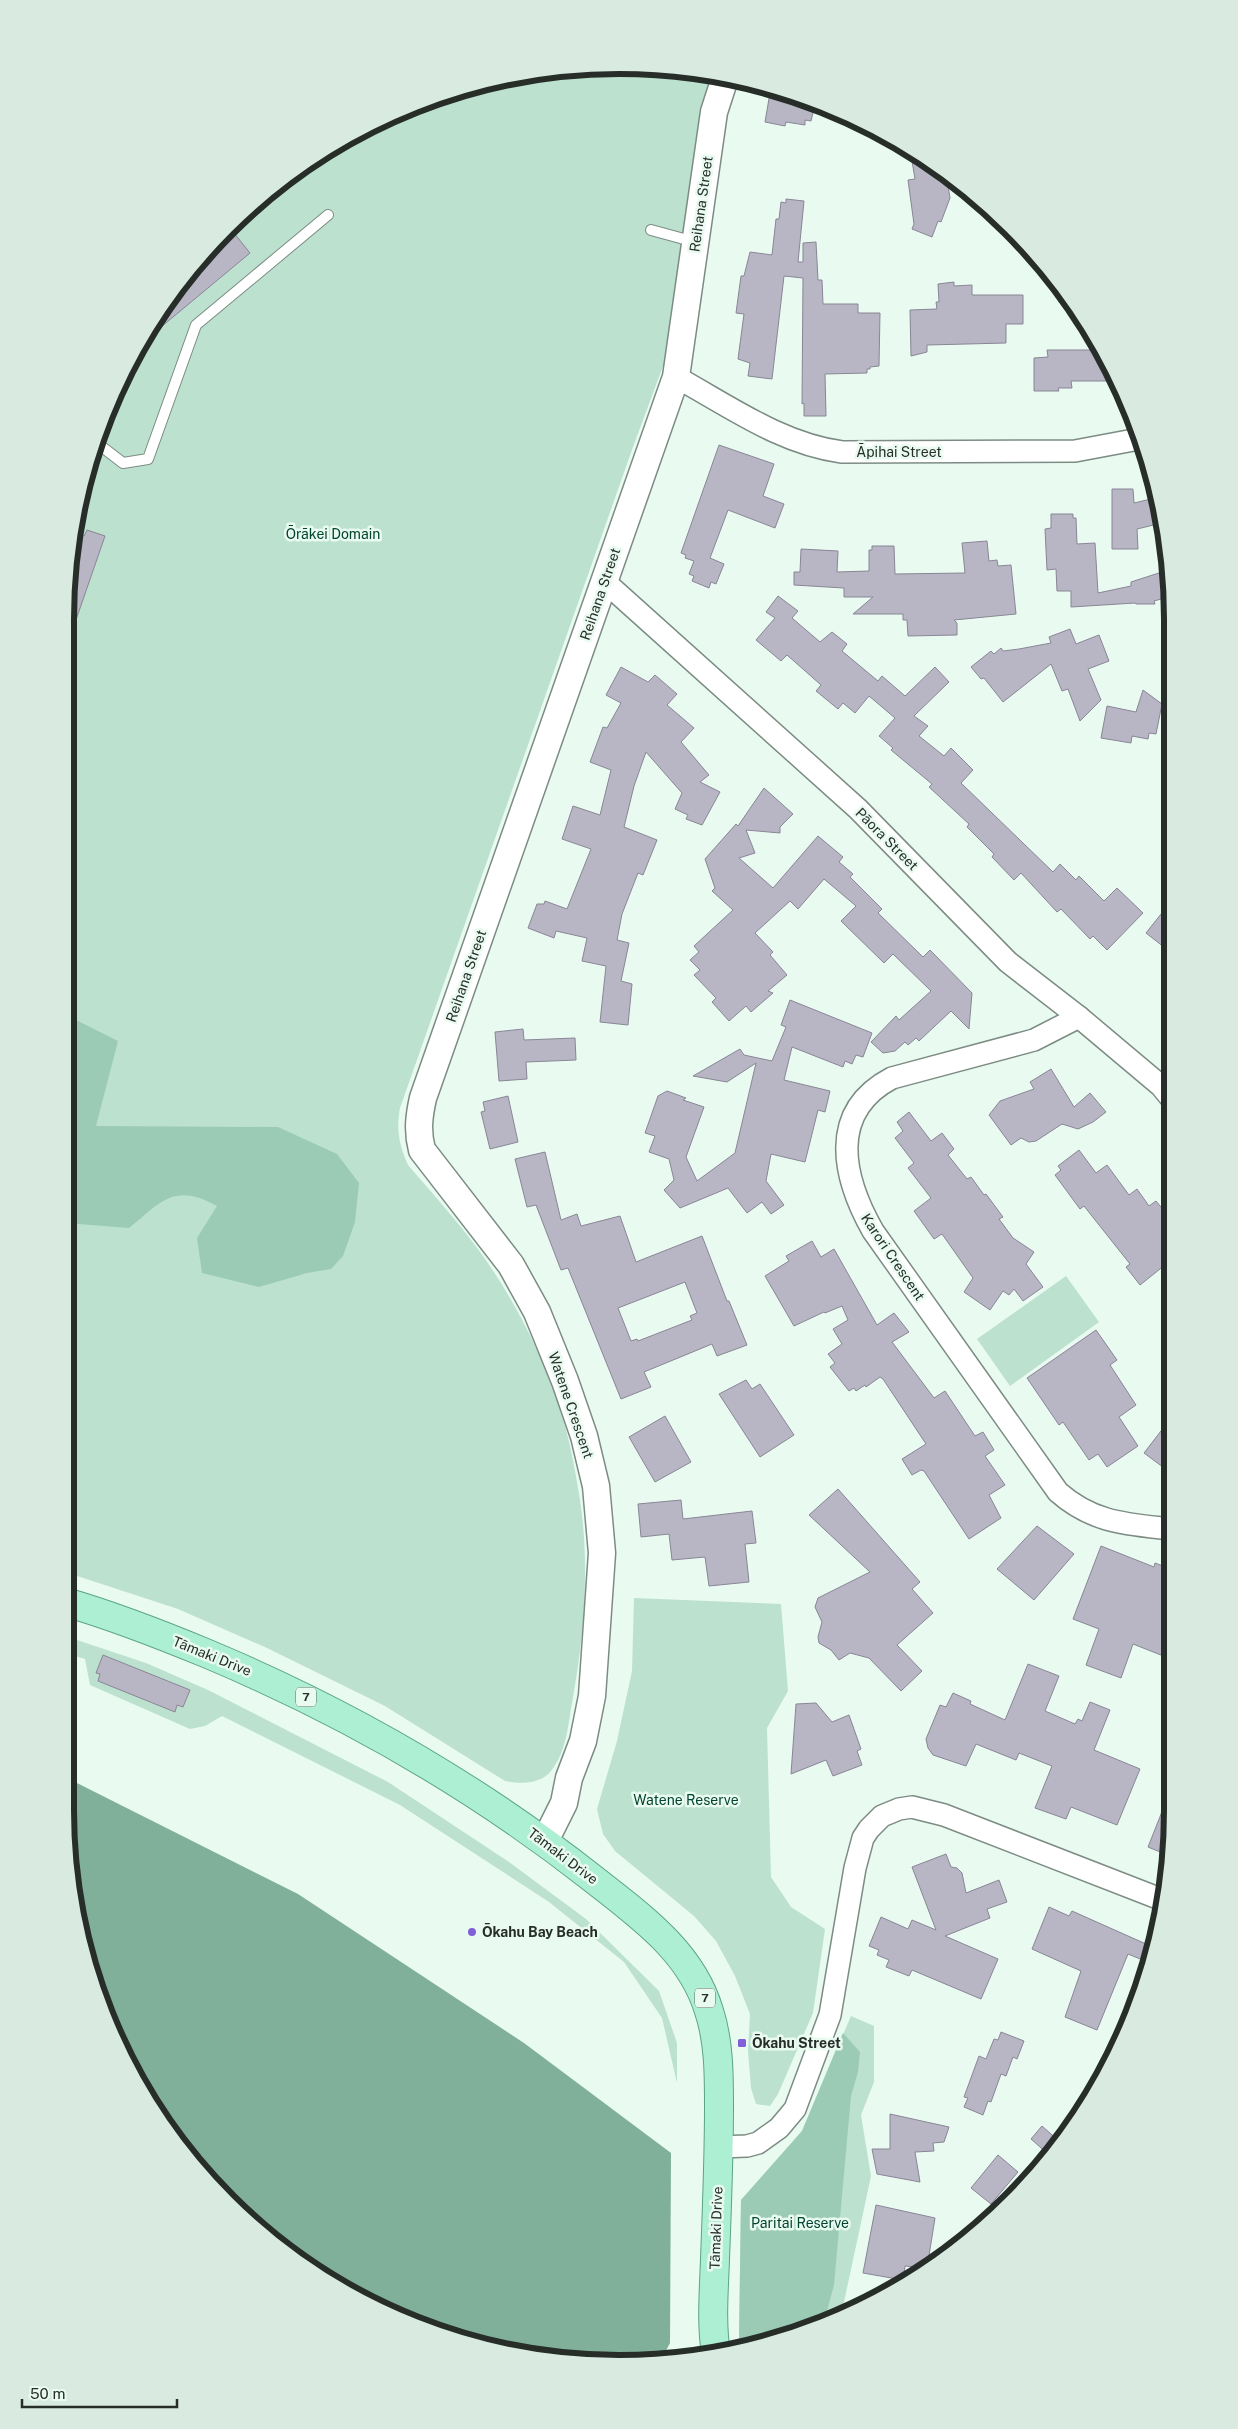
<svg xmlns="http://www.w3.org/2000/svg" width="1238" height="2429" viewBox="0 0 1238 2429" font-family="'Public Sans',sans-serif">
  <style>
    .green { fill: #bce1cf }
    .forest { fill: #9bcbb5 }
    .water { fill: #81b09a }
    .building { fill: #b8b5c5; stroke: #898695; fill-rule: evenodd }
    .lines { fill: none; stroke-linecap: round; stroke-linejoin: round }
    .service-casing { stroke: #7c8c84; stroke-width: 12 }
    .minor-casing { stroke: #7c8c84; stroke-width: 24 }
    .tertiary-casing { stroke: #7c8c84; stroke-width: 29 }
    .primary-casing { stroke: #5aa484; stroke-width: 30 }
    .service { stroke: #fff; stroke-width: 10 }
    .minor { stroke: #fff; stroke-width: 21 }
    .tertiary { stroke: #fff; stroke-width: 26 }
    .primary { stroke: #adefd3; stroke-width: 28 }
    .poi-dot { fill: #835ed9; stroke: #e9faf1; stroke-width: 2 }
    .labels { text-anchor: middle; stroke-width: 5; stroke-linejoin: round; paint-order: stroke }
    .shield { fill: #e9faf1; stroke: #616b66; stroke-width: 1 }
    .shield-label { font-size: 12px; font-weight: bold; fill: #272e2a }
    .street-label { font-size: 14px; fill: #272e2a; stroke: #e9faf1 }
    .park-label { font-size: 14px; fill: #02442f; stroke: #e9faf1 }
    .poi-label { font-size: 14px; font-weight: bold; fill: #272e2a; stroke: #e9faf1; text-anchor: start }
    .rim { fill: none; stroke: #272e2a; stroke-width: 6 }
  </style>
  <rect width="100%" height="100%" fill="#e9faf1"/>
  <g class="green">
    <path d="M655,66l56,9 -11,34 -34,249 -33,89 -233,661c-4,21 -1,37 8,57 25,29 52,59 75,91 31,44 58,96 75,148 11,30 17,65 22,96 10,67 4,137 -8,203 -4,23 -6,50 -21,68 -12,14 -31,13 -46,10l-120,-75 -118,-58 -89,-39 -113,-37 1,-989 18,-107 38,-102 57,-92 75,-79 88,-64 99,-45 105,-24z"/>
    <path d="M1066,1276l33,46 -89,64 -33,-47z"/>
    <path d="M634,1598l147,6 7,87 -21,37 4,149 20,30 34,22 -12,84 -35,81 -8,12 -14,-2 -5,-16 -3,-37 2,-37 -15,-38 -19,-35 -22,-25 -79,-65 -12,-17 -6,-25 20,-68 15,-70z"/>
    <path d="M65,1636l81,27 62,27 180,92 121,80 77,57 73,72 18,52v40l-15,-65 -38,-56 -75,-60 -149,-97 -178,-89 -17,10 -15,3 -100,-44 -5,-26 -20,-6z"/>
    <path d="M851,2016l23,10v56l-13,33 10,61 -30,140 -78,29 -21,4 -3,-9 2,-140 61,-69z"/>
  </g>
  <g class="forest">
    <path d="M66,1015l52,26 -22,85 182,1 59,27 22,29 -4,39 -12,34 -12,13 -24,4 -48,14 -57,-14 -5,-35 20,-32c-43,-24 -56,-4 -88,22l-63,-5z"/>
    <path d="M843,2033l17,19 -2,20 -7,24 -17,189 -10,37 -61,23 -21,4 -3,-9 2,-140 61,-69z"/>
  </g>
  <path class="water" d="M65,1777l233,117 226,149 147,110 -1,190 -9,17 -78,3 -72,-10 -104,-31 -65,-32 -88,-64 -74,-79 -41,-60 -44,-99 -19,-70 -11,-108z"/>
  <g class="building">
    <path d="M771,87l44,17 -4,17 -6,-1v5l-19,-3 -1,4 -20,-4z"/>
    <path d="M923,159l23,14 4,25 -9,24 -3,-1 -6,16 -20,-8 2,-5 -6,-44 7,-1 -3,-18z"/>
    <path d="M786,199l18,2 -6,61h5v-19l13,-1 2,38h4l1,24h35v9h22l-1,53 -9,1v2h-3v4l-42,1 1,42h-22v-13l-2,1 1,-126 -19,-2 -12,103 -24,-3 2,-13 -12,-4 6,-45 -8,-1 5,-37h3l6,-24 22,3 4,-36h3l2,-17 5,1z"/>
    <path d="M230,228l20,25 -101,84 -2,-2 32,-53z"/>
    <path d="M954,282v4l18,-1v10h51v29h-17v19l-79,2v7l-16,4 -1,-46 27,-1 -1,-7h3l-1,-18z"/>
    <path d="M1047,350h51l18,31h-45l1,7h-14l1,3h-25v-33l14,-1z"/>
    <path d="M719,445l55,19 -11,32 21,8 -9,24 -47,-18 -18,48 14,6 -8,20 -5,-2 -2,6 -17,-7 2,-5 -5,-2 5,-13 -9,-3 1,-3 -5,-2z"/>
    <path d="M1112,489h21l1,14 21,-5 7,25 -25,6 1,20h-26z"/>
    <path d="M1051,514h22v4h3l1,26 18,-1 3,50 33,-7v-4l34,-11 3,12v14l-14,4 1,3h-19l-1,-1 -64,4v-16h-14l-1,-22 -9,1 -2,-41 6,-1z"/>
    <path d="M87,530l18,6 -36,104h-3v-57l9,-51 9,4z"/>
    <path d="M987,541l2,20 8,-1 1,6 13,-1 5,49 -62,6 3,3v12l-49,1 -1,-16h-4v-6h-50l20,-17h-29v-9l-50,-3v-13h6l1,-23 37,2 -1,21 32,-1v-21h3v-4h22l1,28 70,-1 -3,-30z"/>
    <path d="M778,596l20,15 -6,7 28,24 12,-10 15,12 -5,7 36,30 4,-5 23,20 30,-29 14,15 -35,34 14,10 -9,10 25,20 7,-8 22,22 -12,13 92,89 7,-8 16,16 3,-4 25,25 13,-13 26,25 -36,37 -14,-14 -3,3 -29,-30 -4,3 -36,-39 -7,7 -22,-23 2,-3 -27,-27 2,-3 -40,-37 3,-3 -41,-34 2,-2 -14,-12 16,-18 -26,-22 -14,17 -12,-10 -5,6 -22,-18 5,-6 -34,-30 -6,6 -25,-21 19,-22 -9,-6z"/>
    <path d="M1070,629l6,15 23,-9 10,26 -21,8 13,31 -21,21 -12,-32 -6,2 -11,-27 -48,38 -19,-24 -3,1 -10,-12 20,-16 3,3 7,-6 2,3 16,-2 32,-6 -2,-6z"/>
    <path d="M621,667l27,15 7,-7 22,19 -10,11 27,23 -13,14 28,33 -9,7 20,10 -18,33 -16,-6 2,-4 -13,-6 7,-16 -36,-41 -12,34 -10,41 33,13 -14,35 -5,-2 -16,41 -5,26 12,3 -8,38 11,3 -4,41 -28,-3 6,-56 -24,-5 5,-23 -31,-7 -2,7 -26,-10 9,-24h7l1,-3 22,8 24,-60 -29,-10 11,-33 27,9 11,-45 -21,-8 13,-35 4,1 14,-25 -15,-8z"/>
    <path d="M1143,690l19,14 -6,30 -7,-1 -1,6 -16,-3 -1,7 -30,-5 6,-32 29,6z"/>
    <path d="M764,788l29,26 -13,13v6l-34,-3 9,23 -16,5 34,30 45,-52 25,21 -4,5 14,12 -3,3 32,32 -4,4 45,44 7,-7 42,43 -3,36 -18,-18 -32,30 -3,-3 -8,7 -3,-3 -10,9 -12,2 -12,-11 25,-26 3,4 32,-29 -38,-37 -9,9 -43,-42 15,-15 -32,-27 -26,30 -8,-8 -35,32 18,19 -3,3 17,20 -19,16 5,2 -22,19 -5,-6 -17,15 -17,-19 4,-4 -22,-23 6,-5 -10,-10 9,-8 -5,-6 39,-36 -21,-19 3,-3 -10,-29 31,-35 2,2z"/>
    <path d="M1169,904v47l-23,-18z"/>
    <path d="M790,1000l82,33 -9,24 -7,-2 -4,9 -7,-3 -2,6 -51,-20 -8,33 46,11 -5,21 -7,-2 -13,52 -34,-8 -5,27 18,24 -13,9 -9,-12 -15,11 -19,-25 -48,20 -16,-18 10,-10 -5,-21 -20,-7 6,-16 -10,-3 13,-37 9,-5 19,7 -3,2 21,7 -18,50 11,24 38,-28 21,-90 -29,19 -34,-6 47,-27 4,6 28,6 14,-34 -5,-2z"/>
    <path d="M523,1029l1,11 51,-2 1,22 -50,2 1,17 -28,2 -4,-49z"/>
    <path d="M1051,1069l23,38 16,-14 16,19 -13,10 -15,7 -16,-5 -26,17 -7,1 -8,-4 -10,7 -22,-30 11,-14 34,-12 -4,-7z"/>
    <path d="M508,1096l10,46 -28,7 -9,-37 4,-1 -2,-9z"/>
    <path d="M909,1112l22,29 11,-8 12,16 -6,6 19,24 4,-2 13,18 2,-1 17,23 -4,2 14,19 21,14 -8,12 17,23 -20,14 -9,-12 -5,6 -6,-4 -13,19 -26,-18 9,-14 -31,-44 -8,5 -20,-28 17,-13 -23,-30 6,-5 -19,-25 8,-7 -6,-9z"/>
    <path d="M1079,1150l17,23 11,-8 22,30 8,-6 12,17 7,-5 14,17v43l-30,24 -14,-18 4,-3 -46,-58 -4,3 -25,-34 6,-5 -3,-4z"/>
    <path d="M545,1152l16,68 16,-6 4,12 39,-10 16,46 66,-26 25,65h2l18,44 -30,11 -5,-12 -68,28 7,15 -30,12 -53,-131 -7,2 -25,-65 -9,2 -12,-48zM685,1282l12,31 -7,3 2,4 -54,21 -1,-2 -6,2 -13,-33z"/>
    <path d="M812,1241l9,16 13,-8 43,76 17,-12 15,19 -17,10 42,56 11,-7 30,45 8,-4 11,18 -9,6 20,29 -16,10 12,23 -32,21 -45,-68 -3,-1 -9,5 -10,-16 24,-15 -43,-65 -3,-2 -14,10 -1,-2 -9,6 -2,-3 -5,3 -19,-24 5,-4 -7,-9 14,-10 -9,-15 15,-9 -6,-14 -17,7 -1,-1 -30,14 -29,-50 24,-15 -3,-5z"/>
    <path d="M1096,1330l21,30 -7,5 26,40 -17,12 19,29 -31,21 -9,-13 -9,6 -26,-38 -4,3 -32,-47z"/>
    <path d="M746,1380l6,9 8,-5 34,51 -34,22 -41,-63z"/>
    <path d="M665,1416l26,46 -36,20 -26,-45z"/>
    <path d="M1171,1418v55l-27,-20z"/>
    <path d="M838,1489l82,93 -8,7 21,24 -36,32 25,26 -21,20 -32,-33 -19,-5 -11,7 -8,-10 -12,-7 -1,-6 4,-15 -7,-15 3,-9 52,-26 -61,-57z"/>
    <path d="M681,1500l2,19 69,-8 4,32 -11,1 4,38 -40,4 -4,-29 -33,3 -3,-26 -28,3 -3,-33z"/>
    <path d="M1037,1526l37,28 -40,46 -37,-31z"/>
    <path d="M1101,1546l53,21 1,-4 16,6v90l-38,-15 -12,34 -35,-13 13,-36 -26,-10z"/>
    <path d="M103,1655l87,35 -7,17 -6,-2 -2,7 -77,-31 2,-7 -4,-1z"/>
    <path d="M1028,1664l31,12 -14,35 30,13 3,-5 4,2 8,-19 20,8 -16,40 46,19 -23,56 -46,-18 -5,12 -31,-11 17,-42 -33,-13 -3,7 -40,-16 -10,22 -33,-11 -5,-7 -2,-9 14,-34 6,2 7,-14 18,8 -1,3 35,16z"/>
    <path d="M816,1703l16,19 17,-7 12,34 -4,2 5,14 -29,11 -7,-16 -35,14 5,-70z"/>
    <path d="M1171,1789l1,57 -2,10 -22,-9z"/>
    <path d="M946,1854l5,13 6,1 5,5 4,20 33,-13 8,22 -20,7 3,9 -45,18 53,23 -17,40 -69,-29 -3,6 -23,-9 3,-7 -12,-5 2,-5 -10,-4 12,-29 27,12 4,-9 24,10 -24,-63z"/>
    <path d="M1049,1907l20,9 3,-5 83,37 -5,15 -22,-9 -31,76 -32,-13 16,-46 -49,-22z"/>
    <path d="M1001,2032l23,9 -7,18 -4,-2 -7,19 -5,-2 -10,28 -3,-1 -5,14 -19,-8 4,-9 -4,-1 15,-41 7,3 8,-20 4,1z"/>
    <path d="M890,2114l59,13 -5,15 -11,1 1,8 -19,1 5,30 -43,-8 -5,-25h18z"/>
    <path d="M1042,2126l18,16 -11,13 -18,-16z"/>
    <path d="M998,2155l20,17 -27,32 -20,-16z"/>
    <path d="M876,2205l59,13 -8,50 -22,-2 -2,14 -40,-7z"/>
  </g>
  <g class="lines">
    <defs>
      <g id="service">
        <path d="M651,230l44,12"/>
        <path d="M97,443l26,20 25,-4 48,-134 132,-110"/>
      </g>
      <g id="minor">
        <path d="M676,377c53,29 105,67 166,75l233,-1 64,-12"/>
        <path d="M604,581l254,228 150,153 71,55 82,69 9,11"/>
        <path d="M1079,1017l-45,23 -142,38c-65,34 -49,100 -19,153l185,261c35,31 69,32 113,37"/>
        <path d="M719,2147l28,-1 11,-3 21,-15 16,-19 35,-94 25,-147 8,-30 6,-9 13,-13 17,-7 13,-2 32,8 219,85"/>
      </g>
      <path id="tertiary" d="M545,1841l19,-38 5,-25 14,-37 9,-45 10,-143 -6,-67 -12,-50 -19,-55 -28,-69 -26,-47 -89,-115c-5,-19 -3,-34 1,-52l253,-721 38,-265 11,-34"/>
      <path id="primary" d="M65,1602c49,14 97,33 143,52 138,58 267,132 384,224 48,38 99,73 117,133 10,30 10,64 10,95 0,51 -2,102 -4,153 -1,31 -4,64 1,95"/>
    </defs>
    <use href="#service" class="service-casing"/>
    <use href="#minor" class="minor-casing"/>
    <use href="#tertiary" class="tertiary-casing"/>
    <use href="#primary" class="primary-casing"/>
    <use href="#service" class="service"/>
    <use href="#minor" class="minor"/>
    <use href="#tertiary" class="tertiary"/>
    <use href="#primary" class="primary"/>
  </g>
  <g class="poi-dot">
    <circle cx="472" cy="1932" r="5"/>
    <rect x="737" y="2038" width="10" height="10" rx="2.5"/>
  </g>
  <g class="labels">
    <g class="shield">
      <rect x="296" y="1687.5" width="20" height="19" rx="4"/>
      <rect x="695" y="1988.5" width="20" height="19" rx="4"/>
    </g>
    <g class="shield-label">
      <text x="306" y="1701">7</text>
      <text x="705" y="2002">7</text>
    </g>
    <g class="street-label">
      <text transform="translate(701 204) rotate(-82)" y="5">Reihana Street</text>
      <text x="899" y="457">Āpihai Street</text>
      <text transform="translate(600 594) rotate(-71)" y="5">Reihana Street</text>
      <text transform="translate(887 839) rotate(45)" y="5">Pāora Street</text>
      <text transform="translate(466 976) rotate(-71)" y="5">Reihana Street</text>
      <text transform="translate(893 1257) rotate(56)" y="5">Karori Crescent</text>
      <text transform="translate(571 1405) rotate(71)" y="5">Watene Crescent</text>
      <text transform="translate(212 1656) rotate(22)" y="5">Tāmaki Drive</text>
      <text transform="translate(563 1856) rotate(37)" y="5">Tāmaki Drive</text>
      <text transform="translate(716 2228) rotate(-88)" y="5">Tāmaki Drive</text>
    </g>
    <g class="park-label">
      <text x="333" y="539">Ōrākei Domain</text>
      <text x="686" y="1805">Watene Reserve</text>
      <text x="800" y="2228">Paritai Reserve</text>
    </g>
    <g class="poi-label">
      <text x="482" y="1937">Ōkahu Bay Beach</text>
      <text x="752" y="2048">Ōkahu Street</text>
    </g>
  </g>
  <path d="M0 0H1238V2429H0ZM619 74H619A545 545 0 0 1 1164 619V1810A545 545 0 0 1 619 2355H619A545 545 0 0 1 74 1810V619A545 545 0 0 1 619 74Z" fill="#d9eae1" fill-rule="evenodd"/>
  <path class="rim" d="M619 74H619A545 545 0 0 1 1164 619V1810A545 545 0 0 1 619 2355H619A545 545 0 0 1 74 1810V619A545 545 0 0 1 619 74Z"/>
  <path d="M22 2399v8h155v-8" fill="none" stroke="#272e2a" stroke-width="2.5"/>
  <text x="30" y="2399" font-size="15" fill="#272e2a" stroke="#e9faf1" stroke-width="4" paint-order="stroke">50 m</text>
</svg>
